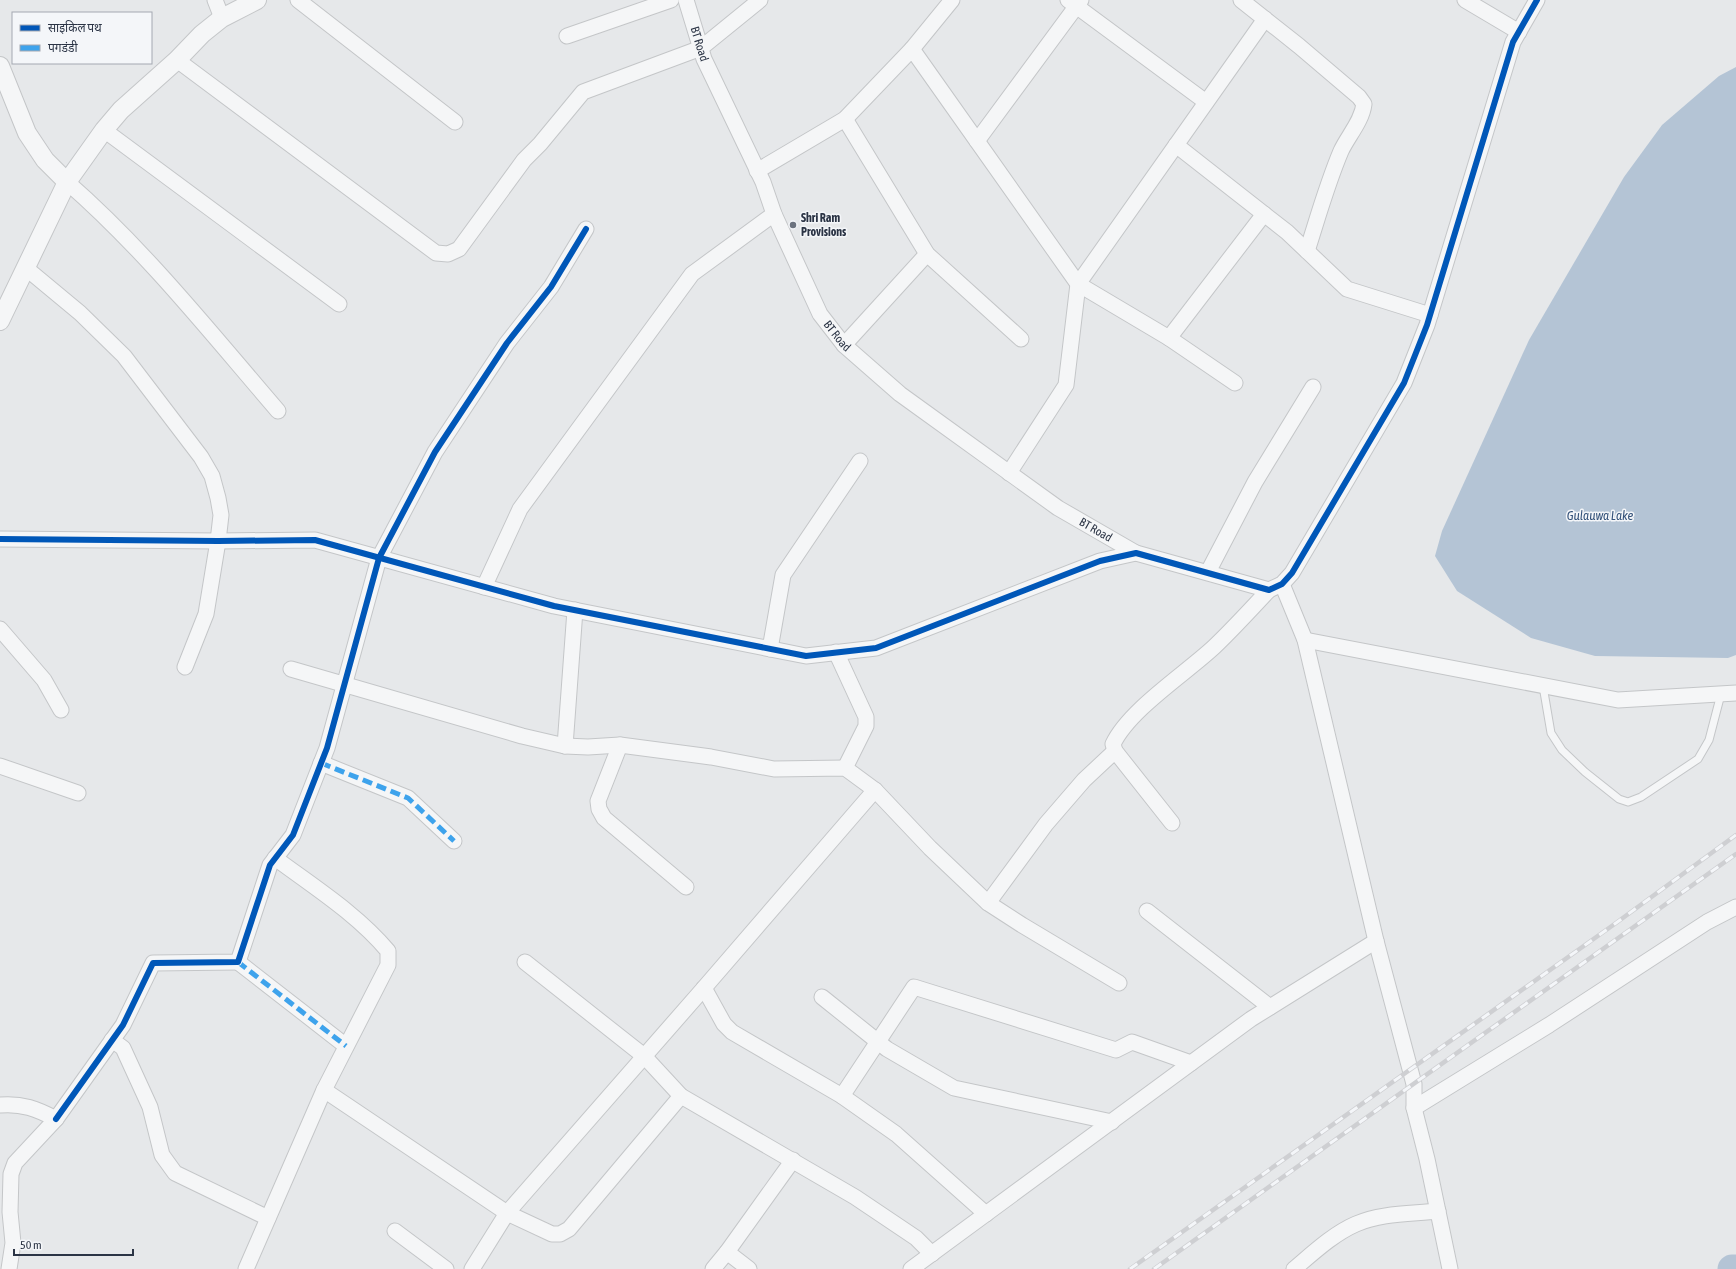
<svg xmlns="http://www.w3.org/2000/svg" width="1736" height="1269" viewBox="0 0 1736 1269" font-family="'Asap Condensed','Noto Sans Devanagari',sans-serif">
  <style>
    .water { fill: #b4c4d5 }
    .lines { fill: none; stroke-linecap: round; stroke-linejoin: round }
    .river { stroke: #b4c4d5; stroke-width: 29 }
    .service-casing { stroke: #c4c6c8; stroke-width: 9 }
    .minor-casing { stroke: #c4c6c8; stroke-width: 17 }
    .tertiary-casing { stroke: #c4c6c8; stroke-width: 20 }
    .service { stroke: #f5f6f7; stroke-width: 7 }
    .minor { stroke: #f5f6f7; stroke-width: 15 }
    .tertiary { stroke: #f5f6f7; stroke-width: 18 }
    .rail-casing { stroke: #cecfd2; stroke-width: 4.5 }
    .rail { stroke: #f4f6f9; stroke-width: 3; stroke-dasharray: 9; stroke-linecap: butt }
    .quiet { stroke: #3ea3ec; stroke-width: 5; stroke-dasharray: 10 5; stroke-linecap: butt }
    .cycleway-casing { stroke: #f4f6f9; stroke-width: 8 }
    .cycleway { stroke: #0057b8; stroke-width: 6 }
    .poi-dot { fill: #6c737f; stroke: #f4f6f9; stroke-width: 1.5 }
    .labels { text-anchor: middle; stroke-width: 3; stroke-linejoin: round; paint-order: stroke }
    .street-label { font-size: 12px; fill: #2b3445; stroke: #f4f6f9 }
    .poi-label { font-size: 12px; font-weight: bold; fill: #2b3445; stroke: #f4f6f9; text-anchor: start }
    .water-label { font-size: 13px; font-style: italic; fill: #34527a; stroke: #f4f6f9 }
  </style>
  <rect width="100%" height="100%" fill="#e6e8ea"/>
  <path class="water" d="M1736,67v588l-8,3 -133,-2 -64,-18 -74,-47 -22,-35 7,-25 87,-191 95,-163 38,-52 57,-49z"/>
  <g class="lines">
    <path class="river" d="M1732,1269h4"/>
    <defs>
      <path id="service" d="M1543,686l8,47 11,17 23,22 34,27 9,3 13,-5 57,-38 11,-19 12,-46"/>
      <g id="minor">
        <path d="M215,0l7,18"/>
        <path d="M298,0l157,122"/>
        <path id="s1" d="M686,0l18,59 59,123 11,32 46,100 24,31 56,49 158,114 78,45"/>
        <path d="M1068,0l138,102"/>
        <path d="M1241,0l58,46 60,51 5,7c-2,17 -16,32 -23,47 -14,33 -23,66 -34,100"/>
        <path d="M1465,0l54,32"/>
        <path d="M567,36l104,-36"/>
        <path d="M912,49l40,-49"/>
        <path d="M177,60l259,193 12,1 11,-5 65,-89 16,-16 43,-52 118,-44 59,-48"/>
        <path d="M845,119l82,135 94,85"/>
        <path d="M104,130l235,174"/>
        <path d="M977,141l104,-141"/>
        <path d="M1176,145l111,87 60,57 83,26"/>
        <path d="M757,171l88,-52 67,-70 166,235 91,54 66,45"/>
        <path d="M67,182c78,68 143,150 211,229"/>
        <path d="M27,269l53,44 44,43 77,101 11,19 6,22 3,17 -3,26 -12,73 -21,53"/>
        <path d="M1169,338l95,-124"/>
        <path d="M844,345l83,-91"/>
        <path d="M1009,473l57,-88 12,-101 187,-265"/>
        <path d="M0,539l218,2 97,-1 239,66 252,50 70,-8 224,-87 36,-8 133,37 13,-6 10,-11 112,-190 23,-58 86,-283 24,-42"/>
        <path d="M1208,572l47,-90 58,-95"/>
        <path d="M1282,584l23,56 71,301 38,143v24l13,51 23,110"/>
        <path d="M484,587l36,-78 172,-235 82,-60"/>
        <path d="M0,629l44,51 17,30"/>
        <path d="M1305,640l313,60 118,-7"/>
        <path d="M770,649l13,-74 77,-114"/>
        <path d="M836,652l30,65v9l-21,42"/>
        <path d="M291,669l231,67 43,10 23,1 32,-2 91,12 63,12 71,-1 30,22 55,58 58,55 34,22 97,58"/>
        <path d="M620,745l-22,56 1,8 5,9 82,69"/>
        <path d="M565,746l10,-136"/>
        <path d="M321,763l87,35 46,43"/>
        <path d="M0,766l78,27"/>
        <path d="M1172,823l-57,-72 -2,-7c16,-34 72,-70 101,-97 19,-18 37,-38 55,-57"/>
        <path d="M988,903l58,-79 38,-44 31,-29"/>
        <path d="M1147,911l123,96"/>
        <path d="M238,962l108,84"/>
        <path d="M525,962l119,94 37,40 174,101 61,41 16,16"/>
        <path d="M704,988l20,36 8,8 110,64 54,38 90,80"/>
        <path d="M822,997l65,52 67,39 158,34"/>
        <path d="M112,1040l11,8 27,59 12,48 13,18 93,45"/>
        <path d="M324,1090l183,123 45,21h8l9,-5 112,-133"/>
        <path d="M842,1096l72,-109 202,63 16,-8 59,21"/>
        <path d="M0,1105c22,-2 37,4 56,14l-41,44 -4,11 -1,38 3,31 -4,26"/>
        <path d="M1414,1108l135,-83 158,-103 29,-15"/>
        <path d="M56,1119l67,-94 30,-62 85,-1 32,-97 23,-30 34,-87 52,-190 56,-106 72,-109 44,-56 35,-58"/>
        <path d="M395,1231l51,38"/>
        <path d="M727,1252l22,17"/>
        <path d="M246,1269l78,-179 64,-125v-14c-31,-37 -74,-64 -113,-93"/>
        <path d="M472,1269l35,-56 197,-225 171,-198"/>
        <path d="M713,1269l14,-17 66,-92"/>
        <path d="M911,1269l340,-250 125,-78"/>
        <path d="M1294,1269c19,-16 39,-35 62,-45 25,-11 55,-10 82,-13"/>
      </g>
      <g id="tertiary">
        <path d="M0,66l27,67 18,27 22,22"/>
        <path d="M0,321l67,-139 37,-52 17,-20 56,-50 25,-26 20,-16 35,-18"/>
      </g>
    </defs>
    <use href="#service" class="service-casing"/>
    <use href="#minor" class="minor-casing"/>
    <use href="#tertiary" class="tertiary-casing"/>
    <use href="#service" class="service"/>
    <use href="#minor" class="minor"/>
    <use href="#tertiary" class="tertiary"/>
    <defs>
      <g id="rail">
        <path d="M1130,1269l486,-346 120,-88"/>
        <path d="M1154,1269l582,-415"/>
      </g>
    </defs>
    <use href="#rail" class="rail-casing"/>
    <use href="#rail" class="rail"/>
    <g class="quiet">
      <path d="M321,763l87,35 46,43"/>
      <path d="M238,962l108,84"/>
    </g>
    <defs>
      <g id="cycleway">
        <path d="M0,539l218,2 97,-1 239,66 252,50 70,-8 224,-87 36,-8 133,37 13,-6 10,-11 112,-190 23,-58 86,-283 24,-42"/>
        <path d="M56,1119l67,-94 30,-62 85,-1 32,-97 23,-30 34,-87 52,-190 56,-106 72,-109 44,-56 35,-58"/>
      </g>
    </defs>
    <use href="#cycleway" class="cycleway-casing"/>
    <use href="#cycleway" class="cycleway"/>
  </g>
  <circle class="poi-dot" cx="793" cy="225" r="4"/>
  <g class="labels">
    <g class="street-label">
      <text dy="4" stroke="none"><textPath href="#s1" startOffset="46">BT Road</textPath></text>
      <text dy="4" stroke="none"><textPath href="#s1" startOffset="370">BT Road</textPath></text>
      <text dy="4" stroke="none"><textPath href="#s1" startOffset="694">BT Road</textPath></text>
    </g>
    <g class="poi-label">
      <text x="801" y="222">Shri Ram<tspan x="801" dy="14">Provisions</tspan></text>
    </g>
    <g class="water-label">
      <text x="1600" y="520">Gulauwa Lake</text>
    </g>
  </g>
  <rect x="12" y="12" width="140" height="52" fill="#f4f6f9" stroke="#a4a8b1"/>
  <rect x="20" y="25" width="20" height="6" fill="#0057b8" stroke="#a4a8b1"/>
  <text x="48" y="32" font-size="12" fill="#2b3445">साइकिल पथ</text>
  <rect x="20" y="45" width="20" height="6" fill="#3ea3ec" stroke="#a4a8b1"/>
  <text x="48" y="52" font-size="12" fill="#2b3445">पगडंडी</text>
  <path d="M14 1249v6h119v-6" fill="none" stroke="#2b3445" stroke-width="2"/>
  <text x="20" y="1249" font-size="12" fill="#2b3445" stroke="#f4f6f9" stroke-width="3" paint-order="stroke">50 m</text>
</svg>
